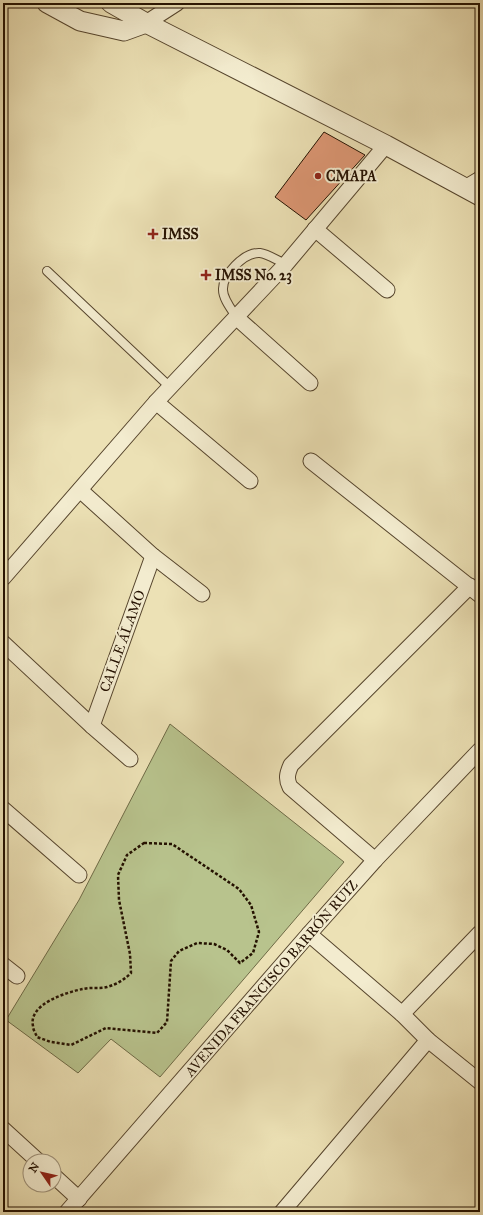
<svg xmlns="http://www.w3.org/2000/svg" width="483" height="1215" viewBox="0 0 483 1215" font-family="'IM FELL Great Primer',serif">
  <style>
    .green { fill: #b8c38d; stroke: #6e6a46 }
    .building { fill: #dc9673; stroke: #241100 }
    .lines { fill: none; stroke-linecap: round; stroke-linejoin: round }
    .service-casing { stroke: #56452d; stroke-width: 10 }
    .minor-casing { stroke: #56452d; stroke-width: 17 }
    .tertiary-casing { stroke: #56452d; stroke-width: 21 }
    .path { stroke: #241100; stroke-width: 2.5; stroke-dasharray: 3 2; stroke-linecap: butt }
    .service { stroke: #f3eccf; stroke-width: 8 }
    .minor { stroke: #f3eccf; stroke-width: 15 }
    .tertiary { stroke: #f3eccf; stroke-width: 19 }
    .poi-dot { fill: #8f2418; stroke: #f3eccf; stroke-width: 1.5 }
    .labels { text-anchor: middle; stroke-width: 4; stroke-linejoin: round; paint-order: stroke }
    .poi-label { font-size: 14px; font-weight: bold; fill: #241100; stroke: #f3eccf; text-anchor: start }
    .street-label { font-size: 14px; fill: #241100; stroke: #f3eccf }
  </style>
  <rect width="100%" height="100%" fill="#ece1b5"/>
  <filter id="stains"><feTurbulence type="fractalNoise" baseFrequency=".005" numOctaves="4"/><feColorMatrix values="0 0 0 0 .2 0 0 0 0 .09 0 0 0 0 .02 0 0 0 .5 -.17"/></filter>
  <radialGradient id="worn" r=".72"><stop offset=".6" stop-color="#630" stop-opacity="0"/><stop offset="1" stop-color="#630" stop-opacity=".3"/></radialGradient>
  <path class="green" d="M170,724l174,138 -184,215 -49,-38 -33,34 -72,-53 73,-120z"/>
  <path class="building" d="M324,132l41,23 -59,65 -31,-23z"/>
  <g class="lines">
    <defs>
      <g id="service">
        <path d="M47,271l123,116"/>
        <path d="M237,318c-5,-8 -14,-19 -14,-28 -1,-15 21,-38 37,-37 8,1 18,8 26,11"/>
      </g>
      <g id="minor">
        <path d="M146,23l31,-20"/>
        <path d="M465,188l15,-9"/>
        <path d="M315,229l72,61"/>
        <path d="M237,318l73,65"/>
        <path d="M156,402l94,79"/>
        <path d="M311,461l169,134"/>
        <path d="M80,490l73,66 49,38"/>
        <path d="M3,578l153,-176 130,-138 100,-119"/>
        <path d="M3,643l89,83 38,33"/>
        <path d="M92,726l61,-170"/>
        <path d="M3,809l76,66"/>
        <path d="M375,860l-85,-73c-4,-8 -3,-13 1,-22l179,-179"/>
        <path d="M309,934l93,80 26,26 52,42"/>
        <path d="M3,965l14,11"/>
        <path d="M402,1014l78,-81"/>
        <path d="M3,1129l35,32"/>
        <path d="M54,1176l25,23"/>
        <path d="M67,1212l242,-278 66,-74 105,-110"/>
        <path d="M282,1212l146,-172"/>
      </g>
      <g id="tertiary">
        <path d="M47,3l33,18 44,10 22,-8"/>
        <path d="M111,3l35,20 240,122 94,51"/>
      </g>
    </defs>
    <use href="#service" class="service-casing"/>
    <use href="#minor" class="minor-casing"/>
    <use href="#tertiary" class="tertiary-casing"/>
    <path class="path" d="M144,843l28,1 67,45 12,16 8,27 -6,21 -13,10 -13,-13 -13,-6 -17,-1 -18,8 -8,10 -4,61 -10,11 -51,-5 -35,17 -20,-3 -14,-5c-1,-3 -4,-7 -4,-11 -5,-22 34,-34 50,-37 8,-2 17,0 24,-2 10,-3 17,-7 24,-14l-1,-19 -11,-54 -1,-25 9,-20z"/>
    <use href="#service" class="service"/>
    <use href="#minor" class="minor"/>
    <use href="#tertiary" class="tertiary"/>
  </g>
  <g class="poi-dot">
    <circle cx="318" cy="176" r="4"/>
    <path d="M151 228h4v4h4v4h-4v4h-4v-4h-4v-4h4z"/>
    <path d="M204 269h4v4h4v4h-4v4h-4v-4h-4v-4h4z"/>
  </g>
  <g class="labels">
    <g class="poi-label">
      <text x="326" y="181">CMAPA</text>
      <text x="162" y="239">IMSS</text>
      <text x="215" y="280">IMSS No. 23</text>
    </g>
    <g class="street-label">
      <text transform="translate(122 641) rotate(-70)" y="5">CALLE ÁLAMO</text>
      <text transform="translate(271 978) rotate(-49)" y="5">AVENIDA FRANCISCO BARRÓN RUIZ</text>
    </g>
  </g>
  <rect width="483" height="1215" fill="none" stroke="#ece1b5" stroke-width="16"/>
  <rect x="4" y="4" width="475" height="1207" fill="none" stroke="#241100" stroke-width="2"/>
  <rect x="8" y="8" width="467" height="1199" fill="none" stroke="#241100"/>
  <g transform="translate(42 1173) rotate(304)"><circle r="19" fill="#f3eccf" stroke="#a0947c"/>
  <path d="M0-3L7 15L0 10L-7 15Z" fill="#8f2418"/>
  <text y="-6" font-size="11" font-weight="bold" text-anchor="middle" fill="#241100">N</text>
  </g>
  <rect width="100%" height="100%" filter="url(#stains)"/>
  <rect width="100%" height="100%" fill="url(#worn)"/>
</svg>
